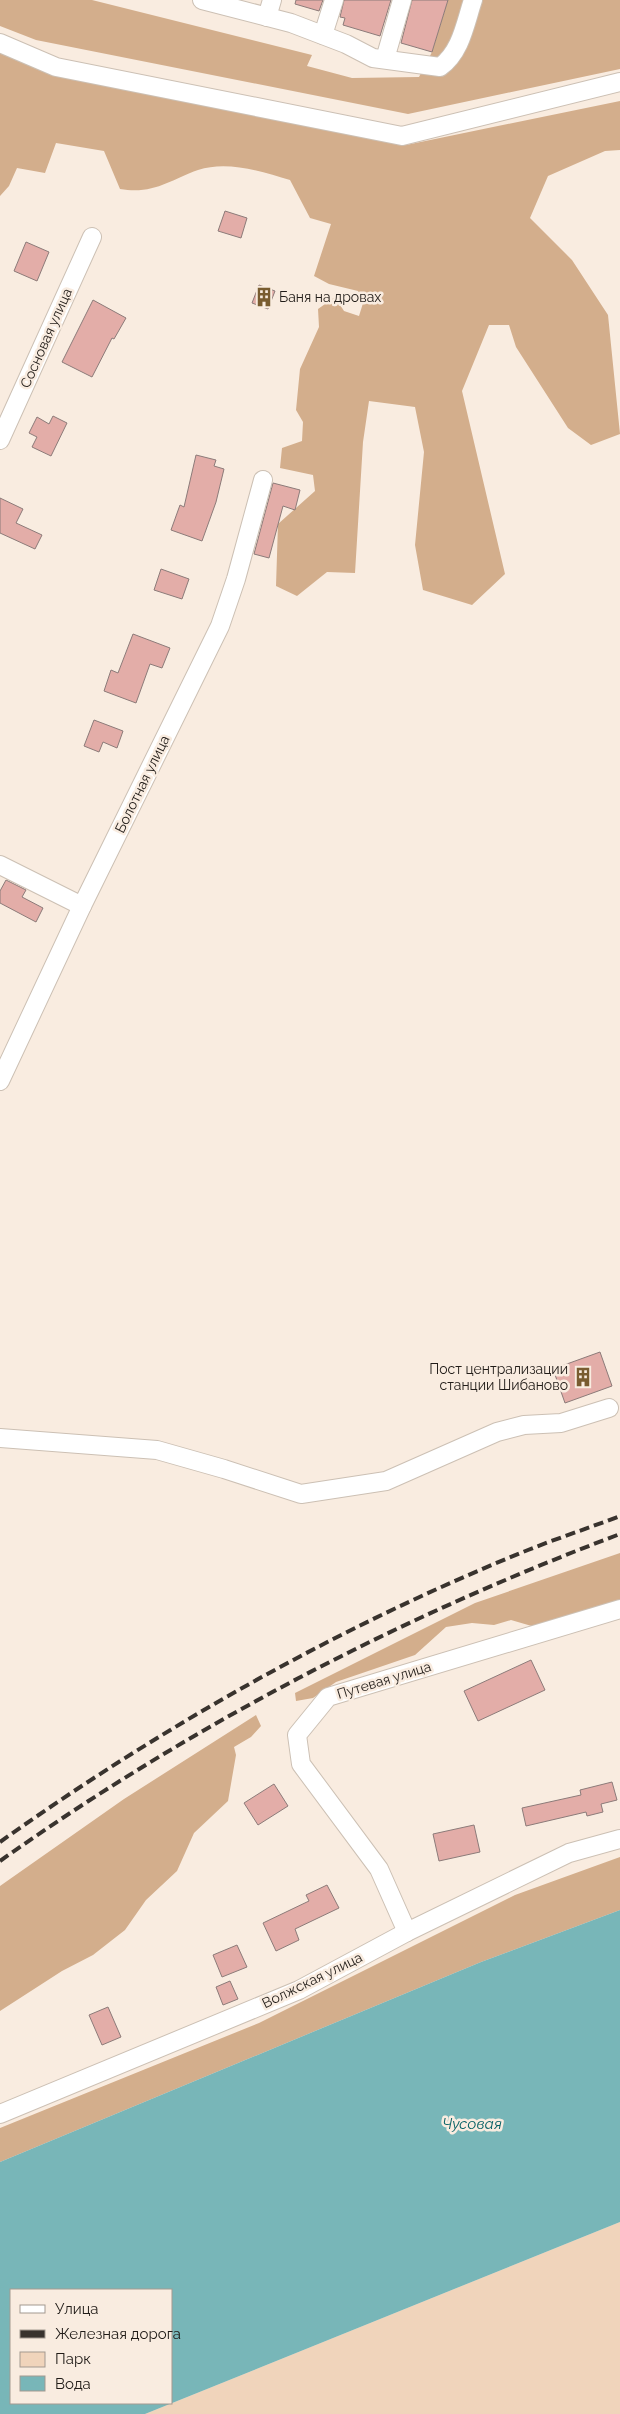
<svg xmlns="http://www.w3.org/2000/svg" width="620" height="2414" viewBox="0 0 620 2414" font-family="Raleway,sans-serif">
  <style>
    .green { fill: #f0d4bb }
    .forest { fill: #d3ae8c }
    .water { fill: #78b6b8; fill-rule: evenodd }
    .building { fill: #e3ada8; stroke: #8c7b79 }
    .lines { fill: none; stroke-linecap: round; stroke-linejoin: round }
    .minor-casing { stroke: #ccc0b4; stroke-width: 20 }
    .minor { stroke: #fff; stroke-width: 18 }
    .rail { stroke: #39332e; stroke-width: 4; stroke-dasharray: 10 5; stroke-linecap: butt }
    .labels { text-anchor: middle; stroke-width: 5; stroke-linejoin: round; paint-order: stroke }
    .poi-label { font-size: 14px; fill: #211c18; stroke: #f9ece0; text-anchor: start }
    .street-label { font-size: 14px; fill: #211c18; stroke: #f9ece0 }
    .water-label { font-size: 15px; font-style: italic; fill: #046064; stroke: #f9ece0 }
  </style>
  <rect width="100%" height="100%" fill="#f9ece0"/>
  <path class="green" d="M620,2222v192h-475z"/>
  <g class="forest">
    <path d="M0,0h92l220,55 -5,11 45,12 67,-1 13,-25 16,-52h172v69l-212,45 -372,-74 -36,-14z"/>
    <path d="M0,49l67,26 339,70 214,-44v49l-15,1 -57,25 -18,42 42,42 36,55 12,119 -29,11 -23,-17 -52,-81 -7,-22h-20l-27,66 43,183 -33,31 -49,-15 -8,-45 9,-93 -9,-45 -46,-6 -6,41 -8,131 -28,-1 -30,24 -21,-10 2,-62 37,-33 -2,-16 -33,-7 2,-20 20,-7 1,-19 -7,-12 4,-41 19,-42 -1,-18 17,-12 9,14 15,5 5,-16 -6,-9 -29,-7 -15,-8 17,-52 -21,-6 -20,-38c-28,-8 -62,-20 -92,-10 -28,10 -45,25 -78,19l-16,-38 -48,-8 -11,30 -28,-5 -8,18 -9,10z"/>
    <path d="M620,1553v49l-85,25 -24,-7 -17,5 -22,-2 -26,4 -31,28 -79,27 -23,16 -17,3 -1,-8 180,-90z"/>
    <path d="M256,1715l5,11 -10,11 -17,10 2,8 -8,46 -34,32 -17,38 -31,29 -21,30 -32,25 -31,16 -62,40v-125l124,-87z"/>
    <path d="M620,1857v53l-139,52 -481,200v-34l259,-105 256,-128z"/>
  </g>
  <path class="water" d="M620,1910v312l-475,192h-145v-252l481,-200zM11,2290h160v113h-160z"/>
  <g class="building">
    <path d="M296,0h27l-4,11 -24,-7z"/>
    <path d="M344,0h47l-11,36 -37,-11 2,-7 -5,-1z"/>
    <path d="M412,0h36l-16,52 -31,-9z"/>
    <path d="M225,211l22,7 -6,20 -23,-7z"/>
    <path d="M26,242l23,10 -12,29 -23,-10z"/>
    <path d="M259,285l16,6 -7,18 -16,-6z"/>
    <path d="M93,300l33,18 -12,21 -2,-1 -20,39 -30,-15z"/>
    <path d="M53,416l14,7 -16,33 -19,-9 5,-10 -8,-4 8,-16 12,7z"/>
    <path d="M196,455l20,5 -2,6 10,3 -8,33 -14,39 -31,-11 9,-25 4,2z"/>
    <path d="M273,483l27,7 -5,20 -12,-4 -14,52 -15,-4z"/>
    <path d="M0,498l23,11 -7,14 26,12 -7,14 -35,-16z"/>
    <path d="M161,569l28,10 -7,20 -28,-9z"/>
    <path d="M133,634l37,14 -8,20 -12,-4 -14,39 -32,-12 7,-21 7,3z"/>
    <path d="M94,720l29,11 -6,17 -14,-6 -4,10 -15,-6z"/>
    <path d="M6,880l20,10 -4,7 21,11 -7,14 -36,-19v-12z"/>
    <path d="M600,1352l12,34 -47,17 -12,-34z"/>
    <path d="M531,1660l14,30 -67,31 -14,-30z"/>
    <path d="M612,1782l5,18 -16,4 2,8 -16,4 -1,-4 -60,14 -4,-18 59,-13 -1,-5z"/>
    <path d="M274,1784l14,22 -30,19 -14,-22z"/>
    <path d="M474,1825l6,27 -41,9 -6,-27z"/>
    <path d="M327,1885l12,23 -44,21 4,11 -23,11 -13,-28 46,-22 -3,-6z"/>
    <path d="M237,1945l10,22 -25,10 -9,-22z"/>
    <path d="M230,1981l8,18 -15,6 -7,-18z"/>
    <path d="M108,2007l13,30 -19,8 -13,-30z"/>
  </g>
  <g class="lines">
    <defs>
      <g id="minor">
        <path d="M202,0l89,23 55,21 27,14 67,9c21,-15 25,-43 33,-67"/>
        <path d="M267,17l5,-17"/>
        <path d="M323,35l11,-35"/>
        <path d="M0,43l56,24 346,69 218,-54"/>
        <path d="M385,59l17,-59"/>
        <path d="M0,440l92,-203"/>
        <path d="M0,865l82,41"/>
        <path d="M0,1081l82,-175 138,-280 16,-47 27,-99"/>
        <path d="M0,1438l157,12 67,19 77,25 85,-13 111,-49 27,-7 37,-2 48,-15"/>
        <path d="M407,1932l-28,-63 -78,-105 -4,-29 31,-38 292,-88"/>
        <path d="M0,2114l299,-124 108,-58 162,-79 51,-14"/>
      </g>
    </defs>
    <use href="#minor" class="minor-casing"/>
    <use href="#minor" class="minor"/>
    <g class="rail">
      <path d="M0,1842c163,-116 342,-217 528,-292 30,-12 61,-22 92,-34"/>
      <path d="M0,1861c192,-136 400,-244 620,-327"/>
    </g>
  </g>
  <defs>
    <symbol id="building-bare" viewBox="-9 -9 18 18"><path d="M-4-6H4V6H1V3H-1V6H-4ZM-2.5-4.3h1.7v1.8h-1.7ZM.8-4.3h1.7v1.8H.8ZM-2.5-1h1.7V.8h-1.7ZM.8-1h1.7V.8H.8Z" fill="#795c30" stroke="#f9ece0" stroke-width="2.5" paint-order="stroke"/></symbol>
  </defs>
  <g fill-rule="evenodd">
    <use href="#building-bare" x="250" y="283" width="28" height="28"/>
    <use href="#building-bare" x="569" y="1363" width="28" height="28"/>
  </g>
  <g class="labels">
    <g class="poi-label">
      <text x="279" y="302">Баня на дровах</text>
      <text x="568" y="1374" text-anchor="end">Пост централизации<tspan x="568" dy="16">станции Шибаново</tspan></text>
    </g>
    <g class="street-label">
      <text transform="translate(46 338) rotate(-66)" y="5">Сосновая улица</text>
      <text transform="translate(142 784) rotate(-64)" y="5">Болотная улица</text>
      <text transform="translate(384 1680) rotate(-17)" y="5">Путевая улица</text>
      <text transform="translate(312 1980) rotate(-26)" y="5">Волжская улица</text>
    </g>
    <g class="water-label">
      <text x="472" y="2129">Чусовая</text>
    </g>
  </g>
  <rect x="10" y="2289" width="162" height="115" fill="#f9ece0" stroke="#a39990"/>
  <rect x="20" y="2305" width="25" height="8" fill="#ffffff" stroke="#a39990"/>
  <text x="55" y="2314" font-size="15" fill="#211c18">Улица</text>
  <rect x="20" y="2330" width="25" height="8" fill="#39332e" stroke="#a39990"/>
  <text x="55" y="2339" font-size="15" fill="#211c18">Железная дорога</text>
  <rect x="20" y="2352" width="25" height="15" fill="#f0d4bb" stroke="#a39990"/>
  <text x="55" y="2364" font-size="15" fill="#211c18">Парк</text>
  <rect x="20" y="2376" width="25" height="15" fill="#78b6b8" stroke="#a39990"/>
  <text x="55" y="2389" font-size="15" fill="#211c18">Вода</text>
</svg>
